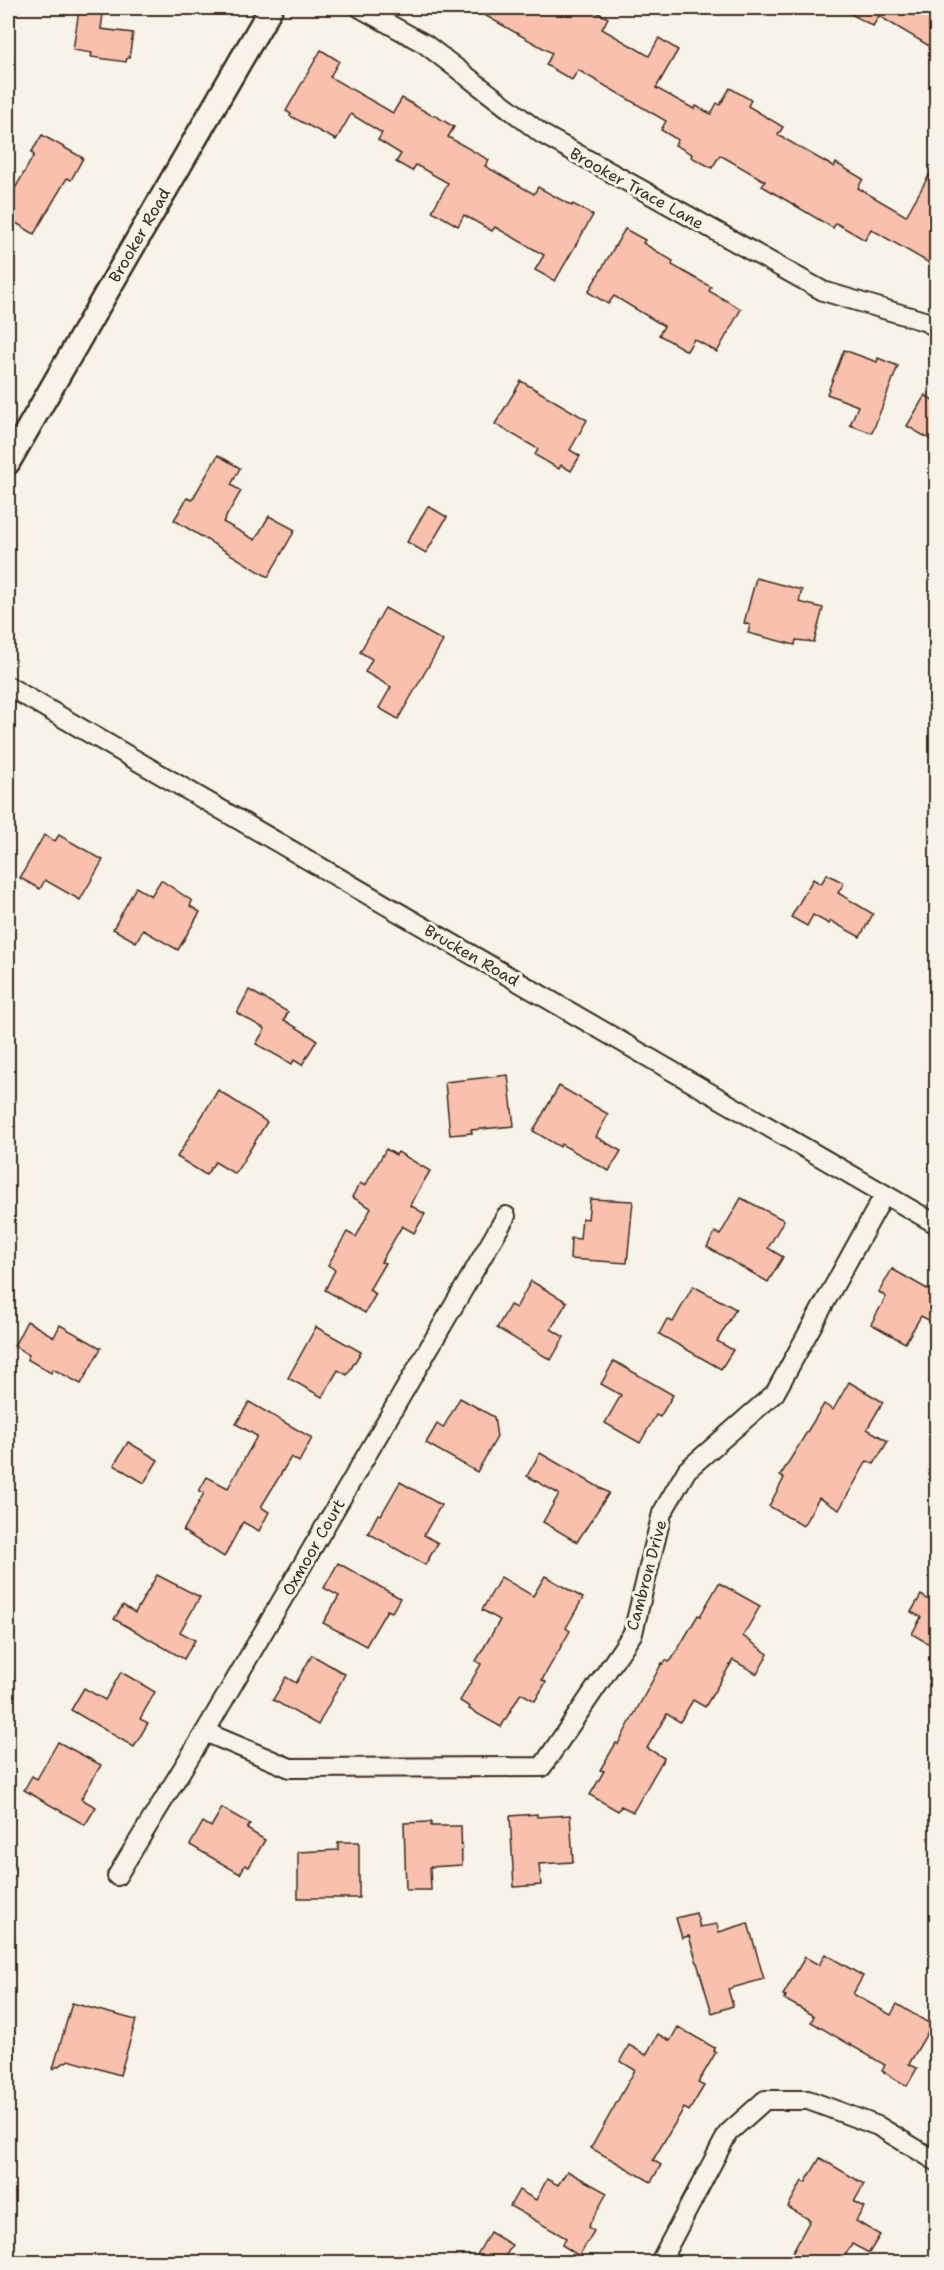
<svg xmlns="http://www.w3.org/2000/svg" width="944" height="2270" viewBox="0 0 944 2270" font-family="'Shantell Sans',sans-serif">
  <style>
    .building { fill: #f8c0ad; stroke: #3b2a1e; stroke-width: 1.5 }
    .lines { fill: none; stroke-linecap: round; stroke-linejoin: round }
    .minor-casing { stroke: #3b2a1e; stroke-width: 22 }
    .tertiary-casing { stroke: #3b2a1e; stroke-width: 27 }
    .minor { stroke: #f7f3e8; stroke-width: 18 }
    .tertiary { stroke: #f7f3e8; stroke-width: 22 }
    .labels { text-anchor: middle; stroke-width: 6; stroke-linejoin: round; paint-order: stroke }
    .street-label { font-size: 16px; fill: #3b2a1e; stroke: #f7f3e8 }
  </style>
  <rect width="100%" height="100%" fill="#f7f3e8"/>
  <filter id="ink" filterUnits="userSpaceOnUse"><feTurbulence type="fractalNoise" baseFrequency=".0167" numOctaves="2"/><feDisplacementMap in="SourceGraphic" scale="12" xChannelSelector="R" yChannelSelector="G"/><feConvolveMatrix kernelMatrix="1 2 1 2 8 2 1 2 1" color-interpolation-filters="sRGB"/></filter>
  <g filter="url(#ink)">
    <g class="building">
      <path d="M472,8h84l13,7 4,-7h16l19,10 -6,11 47,27 10,-18 19,12 -22,38 38,21 2,-3 15,8 6,-11 3,2 10,-17 21,12 -3,6 35,21 -5,8 56,32 2,-4 27,16 -5,9 48,28 30,-53v104l-65,-38 -6,11 -29,-17 -3,5 -71,-42 3,-5 -45,-26 -8,13 -21,-11 1,-3 -17,-9 3,-5 -17,-10 5,-9 -88,-51 -6,10 -26,-15 6,-12z"/>
      <path d="M840,8h96v42l-57,-34 -6,10z"/>
      <path d="M79,10l24,4 -2,15 32,4 -4,25h-2l-1,4 -35,-5 1,-4 -19,-3z"/>
      <path d="M321,50l18,11 -9,16 63,36 9,-15 31,18 1,-1 20,12 -6,10 41,23 -4,6 49,28 4,-7 34,19 1,-2 20,11 -38,66 -20,-11 9,-15 -49,-28 -3,4 -28,-16 -6,11 -26,-15 16,-28 -32,-18 -4,6 -16,-9 5,-8 -23,-14 4,-7 -31,-19 -15,26 -46,-24 1,-2 -5,-3z"/>
      <path d="M42,135l41,23 -12,22 -4,-2 -33,56 -26,-16v-17l26,-46 -3,-2z"/>
      <path d="M625,229l20,11 -2,3 30,18 -1,4 39,22 -2,4 32,18 -24,43 -23,-13 -7,12 -28,-16 5,-9 -50,-30 -6,8 -20,-12z"/>
      <path d="M844,350l33,12 1,-4 20,8 -26,67 -22,-8 8,-19 -31,-12z"/>
      <path d="M521,381l66,39 -17,30 10,6 -9,15 -10,-6 -2,4 -24,-14 3,-6 -43,-25z"/>
      <path d="M925,395l11,7v41l-29,-17z"/>
      <path d="M218,455l22,13 -9,17 10,6 -18,31 32,18 14,-24 26,14 -27,47 -94,-57 13,-22 5,2z"/>
      <path d="M428,506l19,11 -21,36 -19,-11z"/>
      <path d="M756,578l46,12 -3,12 24,6 -9,34 -18,-2 -1,5 -47,-12 2,-8 -6,-2z"/>
      <path d="M385,608l58,33 -45,78 -19,-11 12,-21 -26,-15 7,-13 -12,-7z"/>
      <path d="M44,835l11,6 4,-6 44,25 -23,40 -35,-20 -5,9 -20,-11z"/>
      <path d="M827,874l17,9 -6,10 35,21 -13,23 -29,-16 -2,3 -16,-9 -6,11 -16,-9 22,-38 8,5z"/>
      <path d="M161,880l31,21 -2,5 10,6 -22,38 -35,-20 -7,12 -23,-13 23,-42 15,9z"/>
      <path d="M249,990l39,22 -4,8 33,20 -15,25 -8,-5 -2,4 -36,-20 9,-15 -28,-16z"/>
      <path d="M508,1075l6,51 -43,4 1,3 -22,2 -5,-53z"/>
      <path d="M559,1086l49,28 -12,23 25,14 -12,20 -48,-27 -1,3 -27,-16z"/>
      <path d="M218,1090l49,32 -32,52 -20,-12 -9,13 -29,-18z"/>
      <path d="M386,1149l10,6 2,-3 32,19 -20,34 15,9 -11,19 -12,-7 -21,36 4,1 -16,27 7,4 -11,19 -40,-23 10,-20 -7,-5 19,-33 9,5 15,-29 -19,-11 8,-14 5,3z"/>
      <path d="M741,1198l43,22 -16,28 15,9 -15,25 -61,-35 8,-15 5,3z"/>
      <path d="M590,1199l43,2 -6,62 -57,-4 1,-21 9,1 2,-21 6,1z"/>
      <path d="M892,1269l44,25v30l-15,-8 -16,27 -34,-19 15,-27 -7,-5z"/>
      <path d="M531,1281l36,21 -16,27 13,8 -13,23 -54,-32 13,-23 6,3z"/>
      <path d="M693,1286l43,23 -19,32 16,9 -12,19 -62,-35 8,-15 6,3z"/>
      <path d="M27,1321l27,16 6,-12 41,23 -20,36 -28,-15 -2,4 -24,-14 2,-4 -15,-9z"/>
      <path d="M316,1327l45,25 -14,23 -9,-5 -16,27 -34,-19z"/>
      <path d="M614,1361l59,34 -13,22 -4,-2 -16,28 -35,-20 16,-28 -20,-11z"/>
      <path d="M849,1382l34,20 -16,27 21,12 -14,23 -7,-3 -28,49 -20,-12 -16,28 -34,-20 15,-28 -4,-2 44,-72 9,6z"/>
      <path d="M460,1398l34,19 3,20 -20,35 -51,-29 11,-19 6,4z"/>
      <path d="M249,1402l63,36 -13,24 -8,-5 -30,50 8,5 -10,19 -16,-9 -19,35 -41,-26 21,-38 -5,-2 8,-14 21,11 29,-52 -21,-12z"/>
      <path d="M128,1442l30,18 -14,23 -30,-18z"/>
      <path d="M540,1453l69,40 -32,49 -34,-20 16,-28 -32,-18z"/>
      <path d="M400,1482l41,23 -17,30 14,8 -13,22 -57,-32 10,-19 3,1z"/>
      <path d="M338,1563l62,35 -8,14 -5,-2 -21,36 -43,-23 16,-27 -15,-8z"/>
      <path d="M157,1575l43,22 -20,35 15,8 -11,19 -70,-40 9,-14 12,8z"/>
      <path d="M545,1576l38,22 -17,30 4,3 -28,49 4,2 -11,19 -14,-8 -20,34 -32,-18 1,-2 -10,-6 21,-37 -5,-3 24,-41 -18,-10 19,-33 32,19z"/>
      <path d="M719,1583l41,23 -17,30 25,18 -11,20 -24,-14 -28,47 -12,-7 -13,22 -13,-8 -20,34 17,10 -31,54 -12,-6 -3,5 -28,-16 14,-24 -4,-1 16,-27 2,1 44,-81 1,1 3,-4 3,2 3,-3 26,-44 2,1z"/>
      <path d="M936,1591v57l-24,-14 9,-17 -10,-5 10,-17 10,6z"/>
      <path d="M312,1655l33,19 -27,51 -45,-25 13,-23 10,6z"/>
      <path d="M121,1672l34,20 -15,27 8,4 -14,24 -63,-37 13,-22 21,12z"/>
      <path d="M58,1742l43,23 -20,34 15,8 -11,18 -61,-35 8,-14 5,3z"/>
      <path d="M222,1808l28,16 -3,5 18,11 -16,27 -4,-2 -5,9 -50,-29 13,-23 8,5z"/>
      <path d="M537,1814v3l33,-2 3,47 -34,2 2,21 -27,2 -4,-71z"/>
      <path d="M431,1822v4h30l1,39 -32,2 1,23h-25l-2,-67z"/>
      <path d="M338,1842h21v56h-61v-46l40,-2z"/>
      <path d="M696,1913l4,14 17,-3 2,8 29,-9 16,56 -36,10 5,17 -21,7 -23,-77 -7,2 -6,-20z"/>
      <path d="M825,1954l38,22 -10,18 38,21 6,-11 35,21 -23,39 8,4 -10,18 -25,-15 3,-6 -74,-43 3,-6 -30,-17 2,-3 -3,-1 22,-38 14,8z"/>
      <path d="M72,2003l64,17 -16,55 -51,-15 -16,9z"/>
      <path d="M678,2027l37,21 -1,3 2,1 -18,31 6,3 -15,25 -5,-3 -31,52 8,5 -10,17 -60,-34 44,-78 -15,-9 9,-16 17,10 12,-21 12,7z"/>
      <path d="M820,2158l44,26 -10,18 10,5 -8,14 24,14 -11,18 -17,-9 -11,18h-54l23,-42 -22,-13 14,-26 3,2z"/>
      <path d="M567,2171l40,22 -19,34 6,4 -15,25 -17,-11 4,-7 -56,-32 9,-16 17,10 11,-21 11,6z"/>
      <path d="M490,2232l22,13 -10,17h-29z"/>
    </g>
    <g class="lines">
      <defs>
        <g id="minor">
          <path d="M360,8l65,36 117,90 281,157 101,30 12,6"/>
          <path d="M8,686l928,538"/>
          <path d="M205,1732l85,36 252,-1 91,-134 29,-120 25,-43 88,-77 109,-198"/>
          <path d="M117,1876l88,-144 301,-516"/>
          <path d="M660,2262l68,-129 37,-33h43l70,26 58,35"/>
        </g>
        <path id="tertiary" d="M8,463l263,-455"/>
      </defs>
      <use href="#minor" class="minor-casing"/>
      <use href="#tertiary" class="tertiary-casing"/>
      <use href="#minor" class="minor"/>
      <use href="#tertiary" class="tertiary"/>
    </g>
  </g>
  <g class="labels">
    <g class="street-label">
      <text transform="translate(637 188) rotate(29)" y="6">Brooker Trace Lane</text>
      <text transform="translate(139 235) rotate(-60)" y="6">Brooker Road</text>
      <text transform="translate(472 955) rotate(30)" y="6">Brucken Road</text>
      <text transform="translate(313 1547) rotate(-60)" y="6">Oxmoor Court</text>
      <text transform="translate(646 1575) rotate(-75)" y="6">Cambron Drive</text>
    </g>
  </g>
  <rect width="944" height="2270" fill="none" stroke="#f7f3e8" stroke-width="30"/>
  <rect x="15" y="15" width="914" height="2240" fill="none" stroke="#3b2a1e" stroke-width="2" filter="url(#ink)"/>
</svg>
